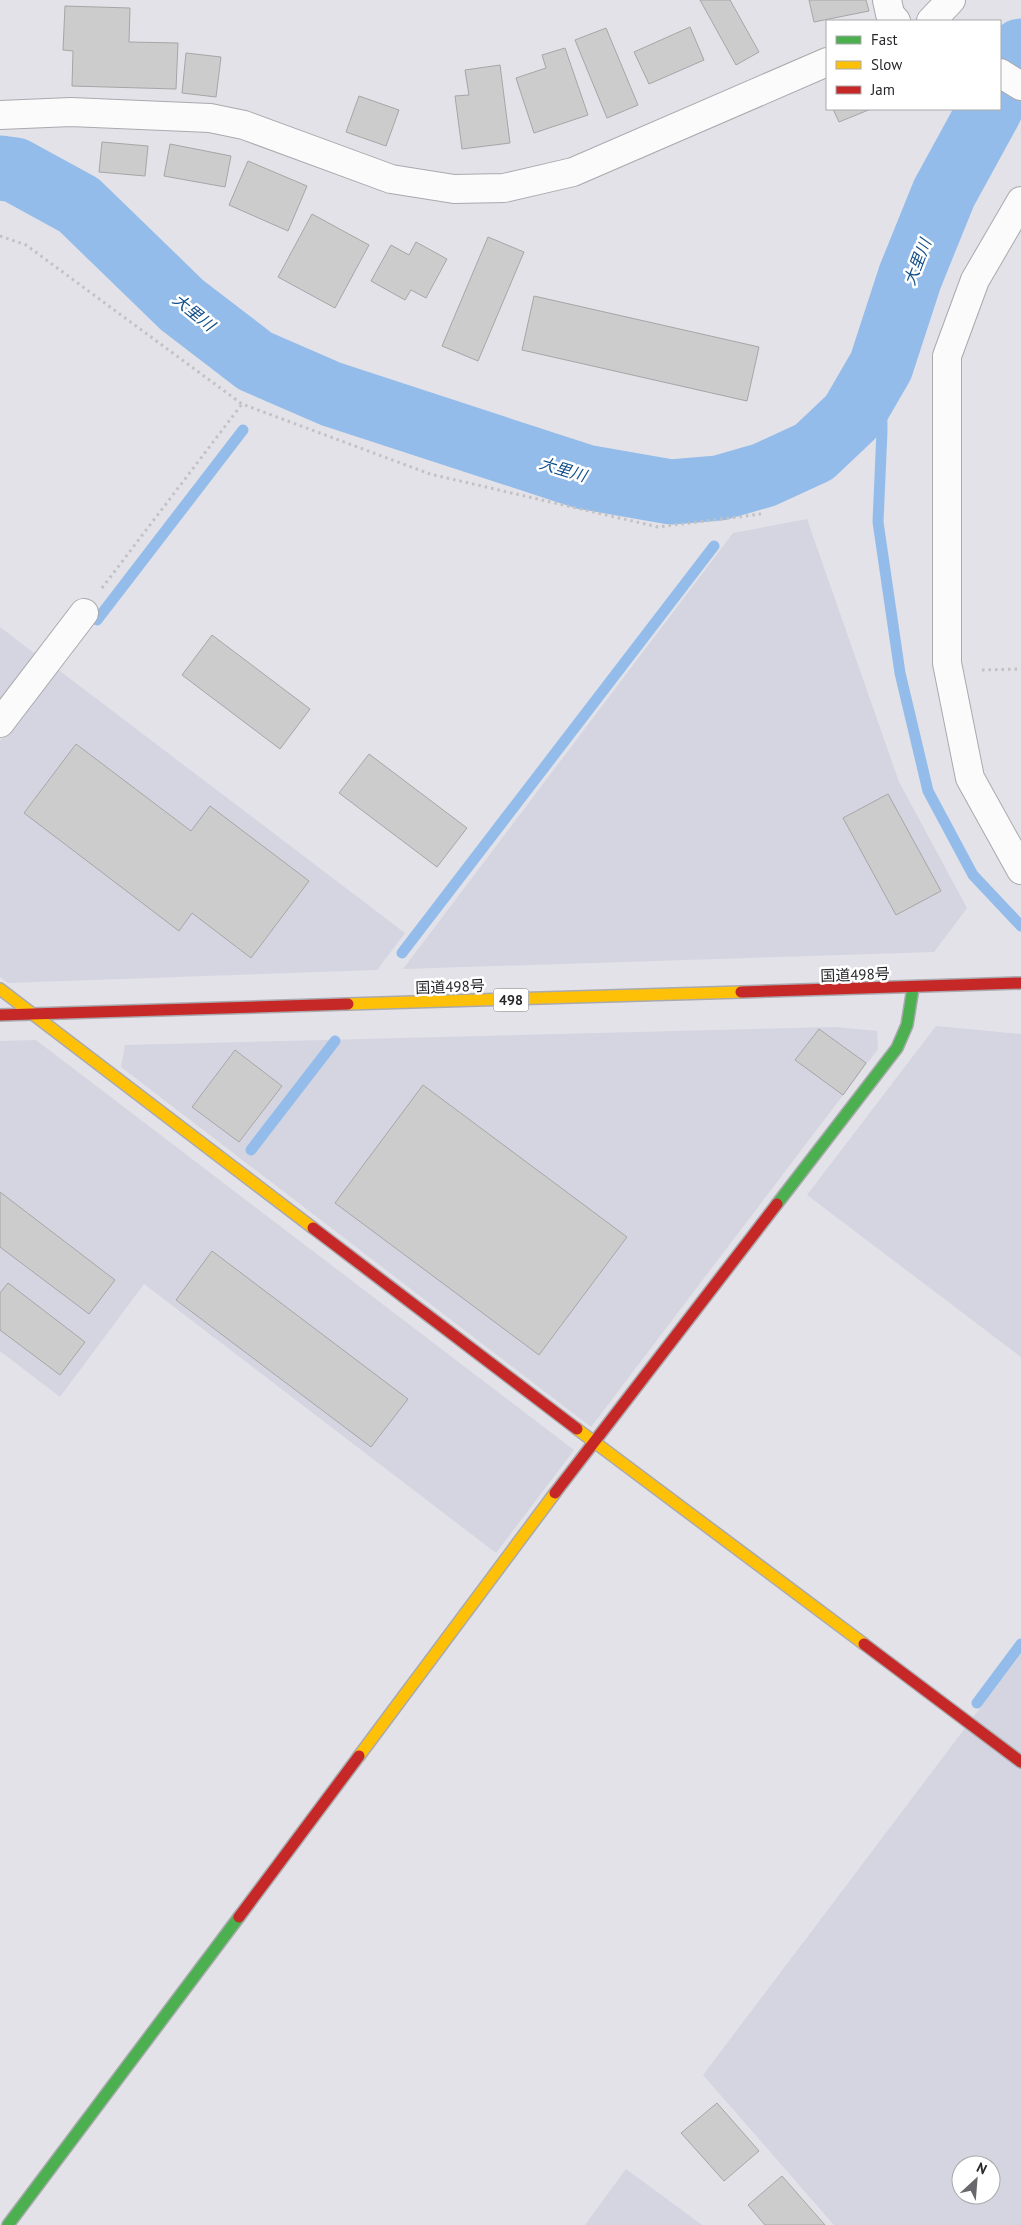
<svg xmlns="http://www.w3.org/2000/svg" width="1021" height="2225" viewBox="0 0 1021 2225" font-family="'PT Sans','Noto Sans JP',sans-serif">
  <style>
    .built { fill: #d5d5e2; fill-rule: evenodd }
    .lines { fill: none; stroke-linecap: round; stroke-linejoin: round }
    .stream { stroke: #94bcea; stroke-width: 11 }
    .river { stroke: #94bcea; stroke-width: 65 }
    .building { fill: #cdcccd; stroke: #a7a5a6 }
    .street-casing { stroke: #a9a9ae; stroke-width: 30 }
    .fast-casing { stroke: #a9a9ae; stroke-width: 14 }
    .slow-casing { stroke: #a9a9ae; stroke-width: 14 }
    .jam-casing { stroke: #a9a9ae; stroke-width: 14 }
    .path { stroke: #c2c2c4; stroke-width: 3; stroke-dasharray: 2.5 4; stroke-linecap: butt }
    .street { stroke: #fbfbfc; stroke-width: 28 }
    .fast { stroke: #4caf50; stroke-width: 11 }
    .slow { stroke: #ffc107; stroke-width: 11 }
    .jam { stroke: #c62828; stroke-width: 11 }
    .labels { text-anchor: middle; stroke-width: 5; stroke-linejoin: round; paint-order: stroke }
    .shield { fill: #fff; stroke: #68686b; stroke-width: 1 }
    .shield-label { font-size: 14px; font-weight: bold; fill: #27272b }
    .street-label { font-size: 15px; fill: #27272b; stroke: #fff }
    .water-label { font-size: 16px; font-style: italic; fill: #13508a; stroke: #fff }
  </style>
  <rect width="100%" height="100%" fill="#e2e2e8"/>
  <g class="built">
    <path d="M807,519l92,263 68,126 -33,44 -531,17 330,-436z"/>
    <path d="M0,627l38,29 -38,50z"/>
    <path d="M56,668l349,265 -28,37 -369,13 -8,-6v-236z"/>
    <path d="M936,1026l85,8v323l-214,-162z"/>
    <path d="M836,1027l41,4 1,18 -287,378 -470,-360 4,-22z"/>
    <path d="M36,1040l538,410 -78,103 -352,-269 -84,113 -60,-46v-310z"/>
    <path d="M1021,1654v571h-187l-131,-150zM961,2165h30v30h-30z"/>
    <path d="M626,2169l76,56h-117z"/>
  </g>
  <g class="lines">
    <g class="stream">
      <path d="M881,366l1,65 -4,91 22,151 28,118 45,84 48,51"/>
      <path d="M97,620l146,-190"/>
      <path d="M402,953l312,-407"/>
      <path d="M251,1150l84,-109"/>
      <path d="M977,1703l44,-59"/>
    </g>
    <g class="river">
      <path d="M1000,90l21,-39"/>
      <path d="M0,168l15,2 64,35 103,100 73,56 76,33 254,83 86,15 48,-4 45,-13 50,-23 38,-36 29,-50 29,-89 34,-84 46,-84"/>
    </g>
  </g>
  <g class="building">
    <path d="M700,0h30l29,52 -23,13z"/>
    <path d="M809,0h57l3,11 -55,11z"/>
    <path d="M65,6l65,2 -1,34 49,1 -2,46 -104,-3 1,-35 -10,-1z"/>
    <path d="M690,27l14,33 -55,24 -15,-32z"/>
    <path d="M606,28l32,77 -31,13 -32,-78z"/>
    <path d="M565,48l23,67 -54,18 -18,-55 30,-10 -4,-13z"/>
    <path d="M186,53l35,4 -5,40 -34,-4z"/>
    <path d="M500,65l10,78 -48,6 -7,-53 14,-1 -4,-25z"/>
    <path d="M359,96l40,14 -13,36 -40,-14z"/>
    <path d="M833,109h38l-32,13z"/>
    <path d="M102,142l46,4 -3,30 -46,-4z"/>
    <path d="M170,144l61,12 -6,31 -61,-11z"/>
    <path d="M248,161l59,25 -19,45 -59,-26z"/>
    <path d="M312,214l57,31 -34,63 -57,-31z"/>
    <path d="M488,237l36,15 -46,109 -36,-15z"/>
    <path d="M416,242l31,17 -21,39 -15,-8 -6,10 -34,-19 20,-36 18,10z"/>
    <path d="M534,296l225,51 -12,54 -225,-51z"/>
    <path d="M212,635l98,74 -30,40 -98,-74z"/>
    <path d="M76,744l115,87 19,-25 99,75 -58,77 -59,-45 -13,18 -155,-118z"/>
    <path d="M369,754l98,74 -30,39 -98,-74z"/>
    <path d="M888,794l53,97 -45,24 -53,-97z"/>
    <path d="M819,1029l47,34 -23,32 -48,-35z"/>
    <path d="M235,1050l47,36 -43,56 -47,-35z"/>
    <path d="M423,1085l204,152 -88,118 -204,-152z"/>
    <path d="M0,1192l115,88 -26,34 -89,-67z"/>
    <path d="M212,1251l196,148 -37,48 -195,-147z"/>
    <path d="M8,1283l77,59 -25,33 -60,-45v-37z"/>
    <path d="M717,2103l42,48 -35,30 -43,-48z"/>
    <path d="M782,2176l43,49h-60l-17,-20z"/>
  </g>
  <g class="lines">
    <defs>
      <g id="street">
        <path d="M887,0l3,14 6,7"/>
        <path d="M931,21l20,-21"/>
        <path d="M1000,73l21,13"/>
        <path d="M0,115l71,-3 139,6 34,7 147,54 63,10 50,-1 69,-16 254,-110"/>
        <path d="M1021,201l-46,79 -28,76v307l23,115 51,92"/>
        <path d="M0,723l84,-110"/>
      </g>
      <g id="fast">
        <path d="M777,1204l120,-156 10,-23 6,-37"/>
        <path d="M8,2225l231,-308"/>
      </g>
      <g id="slow">
        <path d="M0,989l313,239"/>
        <path d="M348,1004l393,-12"/>
        <path d="M577,1429l287,215"/>
        <path d="M359,1756l196,-263"/>
      </g>
      <g id="jam">
        <path d="M741,992l280,-9"/>
        <path d="M0,1015l348,-11"/>
        <path d="M313,1228l264,201"/>
        <path d="M555,1493l222,-289"/>
        <path d="M864,1644l157,118"/>
        <path d="M239,1917l120,-161"/>
      </g>
    </defs>
    <use href="#street" class="street-casing"/>
    <use href="#fast" class="fast-casing"/>
    <use href="#slow" class="slow-casing"/>
    <use href="#jam" class="jam-casing"/>
    <g class="path">
      <path d="M0,236l26,9 216,159 188,70 228,53 103,-13"/>
      <path d="M102,588l140,-184"/>
      <path d="M982,670l39,-1"/>
    </g>
    <use href="#street" class="street"/>
    <use href="#fast" class="fast"/>
    <use href="#slow" class="slow"/>
    <use href="#jam" class="jam"/>
  </g>
  <g class="labels">
    <rect class="shield" x="493.5" y="988.5" width="35" height="23" rx="4"/>
    <g class="shield-label">
      <text x="511" y="1005">498</text>
    </g>
    <g class="street-label">
      <text transform="translate(855 975) rotate(-2)" y="5">国道498号</text>
      <text transform="translate(450 987) rotate(-2)" y="5">国道498号</text>
    </g>
    <g class="water-label">
      <text transform="translate(917 262) rotate(-69)" y="6">大里川</text>
      <text transform="translate(194 312) rotate(39)" y="6">大里川</text>
      <text transform="translate(563 469) rotate(17)" y="6">大里川</text>
    </g>
  </g>
  <rect x="826" y="20" width="175" height="90" fill="#ffffff" stroke="#a9a9aa"/>
  <rect x="836" y="36" width="25" height="8" fill="#4caf50" stroke="#a9a9aa"/>
  <text x="871" y="45" font-size="15" fill="#27272b">Fast</text>
  <rect x="836" y="61" width="25" height="8" fill="#ffc107" stroke="#a9a9aa"/>
  <text x="871" y="70" font-size="15" fill="#27272b">Slow</text>
  <rect x="836" y="86" width="25" height="8" fill="#c62828" stroke="#a9a9aa"/>
  <text x="871" y="95" font-size="15" fill="#27272b">Jam</text>
  <g transform="translate(976 2180) rotate(26)"><circle r="24" fill="#ffffff" stroke="#a9a9aa"/>
  <path d="M0-4L9 19L0 12L-9 19Z" fill="#68686d"/>
  <text y="-8" font-size="14" font-weight="bold" text-anchor="middle" fill="#27272b">N</text>
  </g>
</svg>
